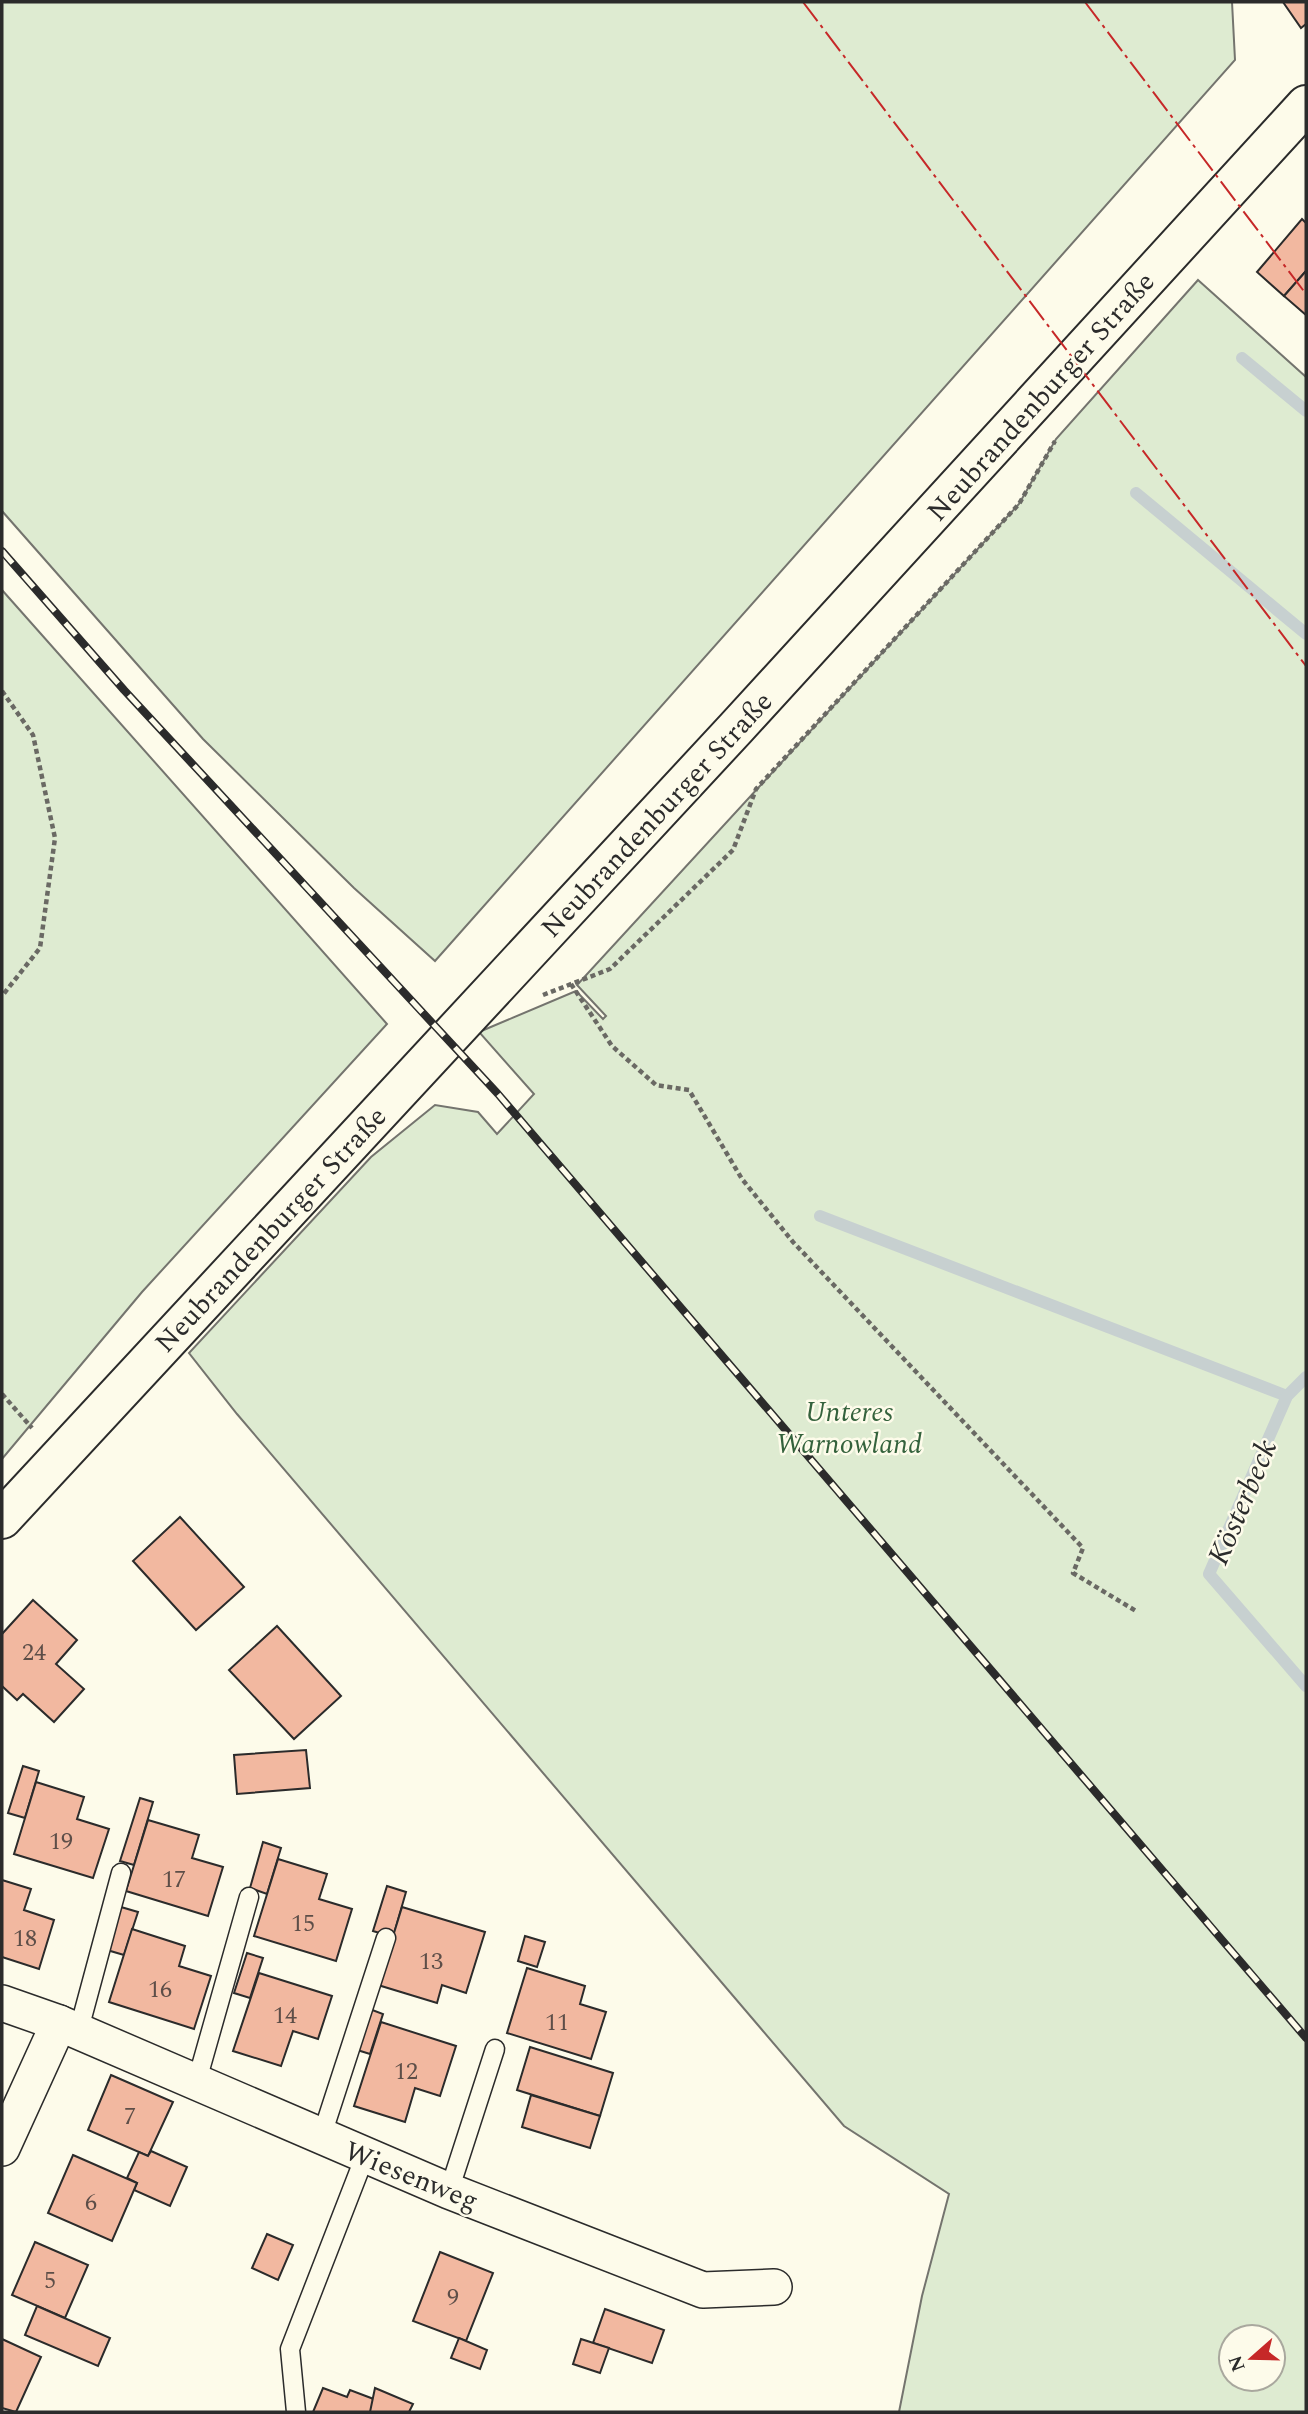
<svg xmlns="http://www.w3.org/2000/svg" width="1308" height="2414" viewBox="0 0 1308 2414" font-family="Spectral,serif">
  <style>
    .green { fill: #deebd1; stroke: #74746e; stroke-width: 2; fill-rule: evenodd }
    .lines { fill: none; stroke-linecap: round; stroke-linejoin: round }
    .stream { stroke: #c7d0d0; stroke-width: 12 }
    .building { fill: #f2b8a0; stroke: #2b2b2b; stroke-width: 2 }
    .service-casing { stroke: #2b2b2b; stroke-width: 21 }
    .minor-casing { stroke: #2b2b2b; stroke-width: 38 }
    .secondary-casing { stroke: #2b2b2b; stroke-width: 42 }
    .path { stroke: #6a6964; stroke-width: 4.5; stroke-dasharray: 5 3.5; stroke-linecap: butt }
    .service { stroke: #fdfbea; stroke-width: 18 }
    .minor { stroke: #fdfbea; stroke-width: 35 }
    .secondary { stroke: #fdfbea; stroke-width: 38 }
    .rail-casing { stroke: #2b2b2b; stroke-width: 8 }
    .rail { stroke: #fdfbea; stroke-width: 5; stroke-dasharray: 16; stroke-linecap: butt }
    .power { stroke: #c62828; stroke-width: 2; stroke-dasharray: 24 5 3.5 5; stroke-linecap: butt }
    .labels { text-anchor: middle; stroke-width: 5; stroke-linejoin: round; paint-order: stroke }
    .number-label { font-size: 24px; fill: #5d4e48 }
    .street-label { font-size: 28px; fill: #2b2b2b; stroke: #fdfbea }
    .park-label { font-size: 28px; font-style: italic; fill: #34623c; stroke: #fdfbea }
    .water-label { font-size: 30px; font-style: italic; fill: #2b2b2b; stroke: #fdfbea }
  </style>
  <rect width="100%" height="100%" fill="#fdfbea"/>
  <g class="green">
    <path d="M2,2h1230l3,58 -800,901 -81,-73 -151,-149 -201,-228z"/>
    <path d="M1198,280l108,97v2035h-407l23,-116 27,-102 -105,-68 -607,-712 -48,-61 182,-196 64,-52 43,7 19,22 37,-40 -55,-62 97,-41 27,28 3,-3 -29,-31 442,-481 37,-65zM1231,2337h42v42h-42z"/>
    <path d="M2,590l385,434 -245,268 -140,167z"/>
  </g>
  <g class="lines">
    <g class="stream">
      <path d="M1242,358l64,53"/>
      <path d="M1136,493l170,141"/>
      <path d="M820,1216l467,180"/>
      <path d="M1306,1377l-19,19 -78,178 97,112"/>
    </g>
  </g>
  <g class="building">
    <path d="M1283,2h23v22l-5,4z"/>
    <path d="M1302,219l4,4v48l-22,25 -27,-24z"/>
    <path d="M1306,271v44l-22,-19z"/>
    <path d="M180,1517l64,70 -48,43 -63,-69z"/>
    <path d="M33,1600l44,40 -21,24 28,25 -30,33 -31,-28 -6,6 -15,-14v-52z"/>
    <path d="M277,1626l64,70 -47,43 -65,-69z"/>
    <path d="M306,1750l4,38 -73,6 -3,-39z"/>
    <path d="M23,1766l16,5 -14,47 -17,-5z"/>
    <path d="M36,1782l48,15 -7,22 32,10 -16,49 -79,-24z"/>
    <path d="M140,1798l13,4 -19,63 -14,-4z"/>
    <path d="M148,1820l51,15 -7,23 31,9 -15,49 -82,-25z"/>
    <path d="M263,1842l18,6 -14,46 -17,-6z"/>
    <path d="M278,1859l49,15 -8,25 33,10 -16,52 -82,-25z"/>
    <path d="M2,1880l29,9 -7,21 30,10 -15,49 -37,-12z"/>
    <path d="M387,1886l19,6 -13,45 -20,-6z"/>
    <path d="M121,1907l17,5 -14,43 -17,-5z"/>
    <path d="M402,1907l83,25 -19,61 -24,-8 -5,18 -59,-18z"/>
    <path d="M132,1929l53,17 -6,20 32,10 -17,53 -85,-27z"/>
    <path d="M525,1936l20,6 -8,25 -19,-6z"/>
    <path d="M247,1953l16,5 -13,40 -16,-5z"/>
    <path d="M527,1968l58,18 -5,18 26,8 -15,47 -84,-26z"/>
    <path d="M259,1973l73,23 -14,43 -25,-8 -12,35 -48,-15z"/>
    <path d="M367,2008l16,6 -13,40 -16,-5z"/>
    <path d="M381,2022l75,24 -16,50 -25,-8 -10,34 -51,-16z"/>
    <path d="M530,2047l83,26 -13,43 -83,-26z"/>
    <path d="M111,2075l62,27 -25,54 -60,-26z"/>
    <path d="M531,2095l69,21 -10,32 -68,-21z"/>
    <path d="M151,2151l36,16 -17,39 -36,-16 3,-7 -10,-5 12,-26 9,4z"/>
    <path d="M73,2155l64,28 -25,58 -64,-28z"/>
    <path d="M267,2234l26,11 -15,35 -26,-12z"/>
    <path d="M35,2242l53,23 -23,53 -53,-23z"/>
    <path d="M440,2252l53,21 -27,68 -53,-20z"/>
    <path d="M37,2306l73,32 -12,28 -73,-31z"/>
    <path d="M605,2309l59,21 -12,33 -59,-20z"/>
    <path d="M459,2338l28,12 -7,19 -29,-11z"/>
    <path d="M2,2339l39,18 -25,55 -14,-4z"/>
    <path d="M581,2339l28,9 -9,25 -27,-9z"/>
    <path d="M323,2388l24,9 3,-7 21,8 3,2 -3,12h-58z"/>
    <path d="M375,2388l38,16 -4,8h-39z"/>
  </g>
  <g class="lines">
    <defs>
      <g id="service">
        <path d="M78,2033l43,-160"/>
        <path d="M196,2084l53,-187"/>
        <path d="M321,2138l65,-200"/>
        <path d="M449,2191l46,-142"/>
        <path d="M296,2412l-6,-63 75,-193"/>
      </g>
      <g id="minor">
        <path d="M2,2003l57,20 390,168 254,99 71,-3"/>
        <path d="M2,2148l57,-125"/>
      </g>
      <path id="secondary" d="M2,1519l734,-791 570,-623"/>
    </defs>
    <use href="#service" class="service-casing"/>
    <use href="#minor" class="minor-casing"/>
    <use href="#secondary" class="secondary-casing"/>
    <g class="path">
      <path d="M2,691l31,44 22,103 -15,110 -38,48"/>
      <path d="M571,984l41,62 44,39 33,5 53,89 51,63 290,306 -10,25 63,38"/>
      <path d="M543,995l67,-26 123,-119 23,-61 263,-285 36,-63"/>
      <path d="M2,1394l30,34"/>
    </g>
    <use href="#service" class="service"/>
    <use href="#minor" class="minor"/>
    <use href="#secondary" class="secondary"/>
    <defs>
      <path id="rail" d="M2,551l122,139 374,404 808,944"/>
    </defs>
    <use href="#rail" class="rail-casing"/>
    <use href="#rail" class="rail"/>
    <g class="power">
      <path d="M803,2l503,664"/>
      <path d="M1085,2l221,292"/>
    </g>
  </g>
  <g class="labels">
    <g class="number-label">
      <text x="34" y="1660">24</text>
      <text x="61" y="1849">19</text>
      <text x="174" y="1887">17</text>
      <text x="303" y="1931">15</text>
      <text x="25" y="1946">18</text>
      <text x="431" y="1969">13</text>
      <text x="160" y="1997">16</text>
      <text x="285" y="2023">14</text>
      <text x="557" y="2030">11</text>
      <text x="406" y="2079">12</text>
      <text x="130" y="2124">7</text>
      <text x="91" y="2210">6</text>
      <text x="50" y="2288">5</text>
      <text x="453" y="2305">9</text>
    </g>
    <g class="street-label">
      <text transform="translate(1040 396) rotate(-48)" y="10">Neubrandenburger Straße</text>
      <text transform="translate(656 814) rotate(-47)" y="10">Neubrandenburger Straße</text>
      <text transform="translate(270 1229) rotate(-47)" y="10">Neubrandenburger Straße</text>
      <text transform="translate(412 2175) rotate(22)" y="10">Wiesenweg</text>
    </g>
    <g class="park-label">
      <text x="849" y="1421">Unteres<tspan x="849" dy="32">Warnowland</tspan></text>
    </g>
    <g class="water-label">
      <text transform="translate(1242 1502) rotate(-67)" y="10">Kösterbeck</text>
    </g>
  </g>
  <rect width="1308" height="2414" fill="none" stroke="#2b2b2b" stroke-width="7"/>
  <g transform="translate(1252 2358) rotate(250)"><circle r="33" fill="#fdfbea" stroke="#a9a89e" stroke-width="2"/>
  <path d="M0-5L12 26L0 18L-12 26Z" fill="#c62828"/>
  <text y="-10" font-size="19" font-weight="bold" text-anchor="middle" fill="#2b2b2b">N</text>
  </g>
</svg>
